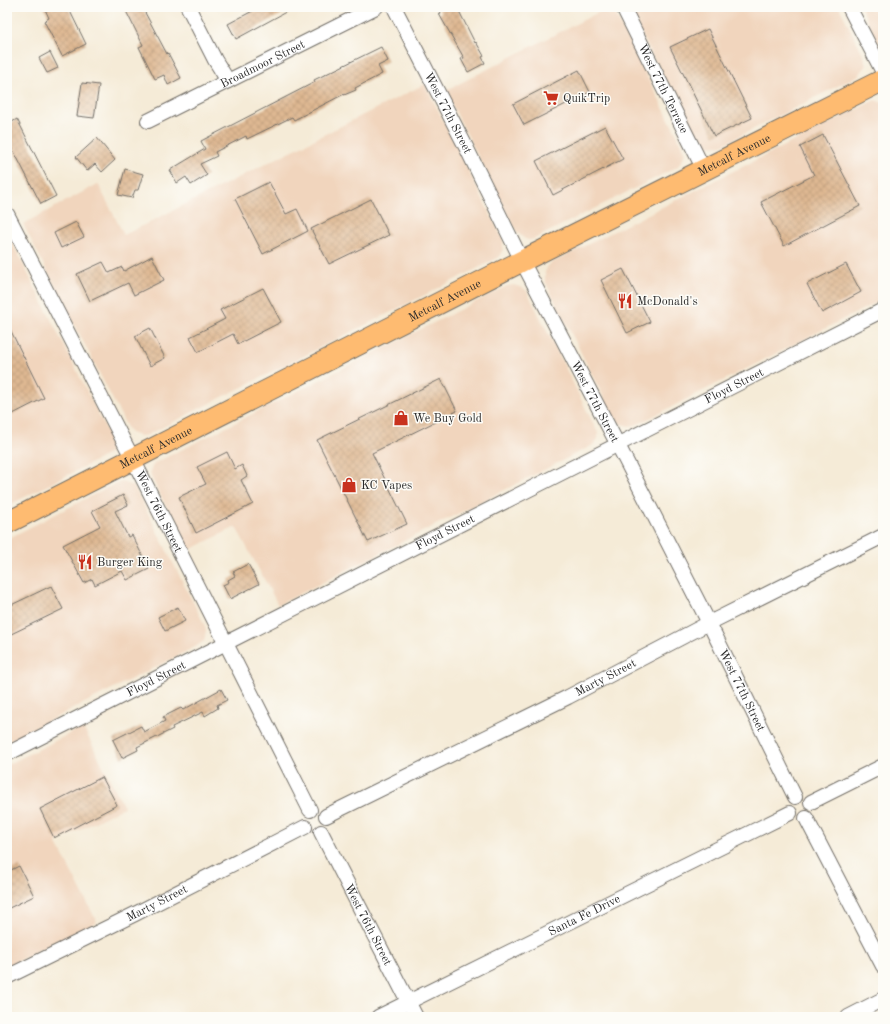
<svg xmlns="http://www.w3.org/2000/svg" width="890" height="1024" viewBox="0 0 890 1024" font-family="'Old Standard TT',serif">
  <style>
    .built { fill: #f1d5bd }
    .building { fill: url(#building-cross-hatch) }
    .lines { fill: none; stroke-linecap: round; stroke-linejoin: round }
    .street-casing { stroke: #726e67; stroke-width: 16 }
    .primary-casing { stroke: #726e67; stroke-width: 23 }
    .street { stroke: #fff; stroke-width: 14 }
    .primary { stroke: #febb71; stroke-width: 21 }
    .labels { text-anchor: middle; stroke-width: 3; stroke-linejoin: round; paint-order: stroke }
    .street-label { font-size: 12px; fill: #2b2b2b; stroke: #fdfcf7 }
    .poi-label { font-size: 12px; fill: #2b2b2b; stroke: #fdfcf7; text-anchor: start }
  </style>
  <defs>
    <pattern id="building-cross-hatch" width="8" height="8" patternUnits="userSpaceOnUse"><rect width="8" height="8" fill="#deb892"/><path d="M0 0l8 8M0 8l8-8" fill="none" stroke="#bf9e7e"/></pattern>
  </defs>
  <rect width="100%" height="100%" fill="#fdfcf7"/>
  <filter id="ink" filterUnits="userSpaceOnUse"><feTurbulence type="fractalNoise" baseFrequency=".025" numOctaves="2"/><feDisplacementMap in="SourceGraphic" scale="8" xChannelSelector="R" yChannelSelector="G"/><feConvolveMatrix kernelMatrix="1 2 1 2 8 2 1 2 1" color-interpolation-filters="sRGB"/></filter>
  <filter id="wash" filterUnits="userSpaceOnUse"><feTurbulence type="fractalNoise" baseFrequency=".012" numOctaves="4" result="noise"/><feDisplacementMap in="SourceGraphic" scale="16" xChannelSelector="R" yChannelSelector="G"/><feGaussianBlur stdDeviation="0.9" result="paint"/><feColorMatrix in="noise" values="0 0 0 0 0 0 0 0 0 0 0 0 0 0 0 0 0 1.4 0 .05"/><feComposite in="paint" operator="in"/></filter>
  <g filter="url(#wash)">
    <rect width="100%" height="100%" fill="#f5ebd7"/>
    <g class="built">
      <path d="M609,7h3l71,140 2,5 -2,7 -6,8 -143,72 -5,1 -4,-1 -6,-5 -3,-4 -71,-139z"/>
      <path d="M628,7h211l25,49 2,10 -7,9 -137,70 -14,1 -10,-4 -4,-4z"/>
      <path d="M861,7h22v43l-2,-2z"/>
      <path d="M425,84l78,156v9l-3,6 -4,4 -349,176 -8,1 -8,-3 -3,-4 -105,-205 75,-40 26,51z"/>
      <path d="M875,100l8,3v196l-247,126 -7,1 -8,-2 -8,-8 -68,-135v-9l3,-6 3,-3z"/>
      <path d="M7,232l106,211 -4,9 -4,4 -98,50z"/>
      <path d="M514,285l11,4 3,4 70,140v6l-5,6 -315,160 -42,-78 -47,23 -38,-73 -1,-5 2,-5 3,-4 352,-177z"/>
      <path d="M122,482l11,4 3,4 68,134 2,6 -2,11 -9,6 -188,95v-203l110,-56z"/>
      <path d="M83,727l41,80 -68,35 41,80 -90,44v-201z"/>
    </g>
    <g id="blocks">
      <g class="building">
        <path d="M44,7h24l18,37 -24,12 -18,-35 5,-3z"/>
        <path d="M124,7h18l25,47 1,-1 13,25 -13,7 -4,-10 -9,4 -16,-32 4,-2z"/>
        <path d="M260,7h35l-59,32 -8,-15z"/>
        <path d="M438,7h19l18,36 1,-1 8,14 -2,1 3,6 -17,9 -7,-13 3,-1 -25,-44 2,-1z"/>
        <path d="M708,29l44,89 -38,18 -44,-89z"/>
        <path d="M381,47l7,14 -10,5 4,8 -27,14 1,2 -12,5v-1l-50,26 -2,-3 -45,22 -1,-3 -31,16 2,4 -17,8 7,11 -16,10 -5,-8 -9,6 -7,-13 35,-21 -4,-8 114,-59 -1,-2z"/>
        <path d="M50,52l8,16 -11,5 -8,-15z"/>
        <path d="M579,70l11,22 -66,33 -11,-21z"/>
        <path d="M82,83l17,2 -5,33 -17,-2z"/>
        <path d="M17,119l39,77 -15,8 -34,-66v-13z"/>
        <path d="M605,126l18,33 -70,36 -17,-34z"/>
        <path d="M823,135l37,71 -76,40 -23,-44 53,-27 -14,-28z"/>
        <path d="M97,138l18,22 -13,12 -7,-8 -8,7 -11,-14z"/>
        <path d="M125,169l18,5 -5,16h-3l-3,8 -14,-3z"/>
        <path d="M269,182l17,32 11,-5 11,22 -45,23 -28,-55z"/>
        <path d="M371,199l18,36 -60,29 -18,-35z"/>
        <path d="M76,222l8,15 -23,11 -7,-15z"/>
        <path d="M152,256l12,24 -30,15 -6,-12 -38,18 -13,-27 26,-12 6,11 13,-6 2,4z"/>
        <path d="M846,264l15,28 -39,21 -15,-29z"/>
        <path d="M623,269l27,53 -23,11 -26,-53z"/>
        <path d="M263,288l18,34 -43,22 -5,-10 -35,18 -8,-15 35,-18 -5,-9z"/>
        <path d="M7,323l37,75 -37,19z"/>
        <path d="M150,328l15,30 -15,8 -15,-30z"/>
        <path d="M441,379l16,32 -85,42 35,71 -39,18 -51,-102z"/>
        <path d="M227,452l8,17 7,-4 5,11 -6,4 12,24 -57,29 -17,-36 27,-13 -9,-17z"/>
        <path d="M123,495l5,10 -13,6 13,26 4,-2 17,34 -22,11 -5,-9 -27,14 -3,-6 -8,4 -21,-38 37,-19 -8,-15z"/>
        <path d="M248,564l11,20 -29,15 -7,-14 6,-3 -1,-2 7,-4 -2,-4z"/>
        <path d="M51,586l12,23 -56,27v-29z"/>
        <path d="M178,607l7,14 -20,10 -7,-14z"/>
        <path d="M221,689l6,11 -10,5 1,3 -13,8 -2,-4 -31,15 1,2 -36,18 1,3 -16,8 -9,-18 28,-14 3,6 21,-11 -2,-4 18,-9 2,2z"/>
        <path d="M102,777l15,28 -63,33 -14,-29z"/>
        <path d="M19,866l15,30 -27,13v-37z"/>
      </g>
    </g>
  </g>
  <g filter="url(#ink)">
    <use href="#blocks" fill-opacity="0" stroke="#726e67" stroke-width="1"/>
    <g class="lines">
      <defs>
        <g id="street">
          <path d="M188,7l27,53 13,21"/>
          <path id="s1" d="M394,7l73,142 55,112 96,184 91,178 86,174"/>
          <path id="s2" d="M623,7l81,163"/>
          <path d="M849,7l34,65"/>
          <path id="s3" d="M148,121l228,-114"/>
          <path id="s4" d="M7,214l134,261 169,335"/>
          <path id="s5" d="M7,754l876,-444"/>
          <path d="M811,802l72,-36"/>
          <path id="s6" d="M326,816l242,-119 141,-74 174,-87"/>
          <path d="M806,818l77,148"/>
          <path id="s7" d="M321,832l95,185"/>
          <path id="s8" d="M7,977l128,-63 170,-87"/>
          <path id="s9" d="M378,1017l412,-204"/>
          <path d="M848,1017l35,-18"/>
        </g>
        <g id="primary">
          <path id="s10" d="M7,523l515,-262 361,-181"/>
        </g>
      </defs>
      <use href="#street" class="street-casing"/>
      <use href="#primary" class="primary-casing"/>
      <use href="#street" class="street"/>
      <use href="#primary" class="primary"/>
    </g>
  </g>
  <defs>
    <symbol id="supermarket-bare" viewBox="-9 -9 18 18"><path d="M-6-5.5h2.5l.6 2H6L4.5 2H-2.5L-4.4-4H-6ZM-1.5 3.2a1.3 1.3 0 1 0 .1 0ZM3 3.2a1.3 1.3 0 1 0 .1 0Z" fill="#c8321e" stroke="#fdfcf7" stroke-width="2.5" paint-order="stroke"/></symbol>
    <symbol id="restaurant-bare" viewBox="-9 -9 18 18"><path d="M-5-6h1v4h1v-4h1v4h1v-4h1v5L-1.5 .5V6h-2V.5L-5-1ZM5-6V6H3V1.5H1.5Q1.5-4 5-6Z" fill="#c8321e" stroke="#fdfcf7" stroke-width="2.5" paint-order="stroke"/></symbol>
    <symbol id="shop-bare" viewBox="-9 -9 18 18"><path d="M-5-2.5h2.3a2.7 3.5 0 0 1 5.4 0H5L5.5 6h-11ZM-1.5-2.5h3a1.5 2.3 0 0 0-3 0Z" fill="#c8321e" stroke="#fdfcf7" stroke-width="2.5" paint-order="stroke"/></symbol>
  </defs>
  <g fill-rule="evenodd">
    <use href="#supermarket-bare" x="540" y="87" width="22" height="22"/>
    <use href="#restaurant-bare" x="614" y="290" width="22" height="22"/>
    <use href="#shop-bare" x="390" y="407" width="22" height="22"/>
    <use href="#shop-bare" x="338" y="474" width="22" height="22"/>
    <use href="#restaurant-bare" x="74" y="551" width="22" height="22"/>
  </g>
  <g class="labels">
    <g class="street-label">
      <text dy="4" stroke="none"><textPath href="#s3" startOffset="128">Broadmoor Street</textPath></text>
      <text dy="4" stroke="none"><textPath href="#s2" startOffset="91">West 77th Terrace</textPath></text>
      <text dy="4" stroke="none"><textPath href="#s1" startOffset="119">West 77th Street</textPath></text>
      <text dy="4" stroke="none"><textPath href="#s10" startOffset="815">Metcalf Avenue</textPath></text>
      <text dy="4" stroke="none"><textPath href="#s10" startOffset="491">Metcalf Avenue</textPath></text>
      <text dy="4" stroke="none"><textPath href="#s5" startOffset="815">Floyd Street</textPath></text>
      <text dy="4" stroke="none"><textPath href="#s1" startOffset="443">West 77th Street</textPath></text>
      <text dy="4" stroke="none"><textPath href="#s10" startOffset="167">Metcalf Avenue</textPath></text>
      <text dy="4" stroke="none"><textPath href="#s4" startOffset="334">West 76th Street</textPath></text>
      <text dy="4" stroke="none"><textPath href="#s5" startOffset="491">Floyd Street</textPath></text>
      <text dy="4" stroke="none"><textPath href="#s5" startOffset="167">Floyd Street</textPath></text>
      <text dy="4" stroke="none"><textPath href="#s6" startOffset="312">Marty Street</textPath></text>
      <text dy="4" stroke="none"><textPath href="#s1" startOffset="767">West 77th Street</textPath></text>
      <text dy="4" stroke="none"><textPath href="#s8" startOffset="167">Marty Street</textPath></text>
      <text dy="4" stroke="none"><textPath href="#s9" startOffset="230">Santa Fe Drive</textPath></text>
      <text dy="4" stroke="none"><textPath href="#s7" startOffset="104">West 76th Street</textPath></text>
    </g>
    <g class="poi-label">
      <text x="563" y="102">QuikTrip</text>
      <text x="637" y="305">McDonald's</text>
      <text x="413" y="422">We Buy Gold</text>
      <text x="361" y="489">KC Vapes</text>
      <text x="97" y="566">Burger King</text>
    </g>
  </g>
  <rect width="890" height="1024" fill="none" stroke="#fdfcf7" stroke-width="24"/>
</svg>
